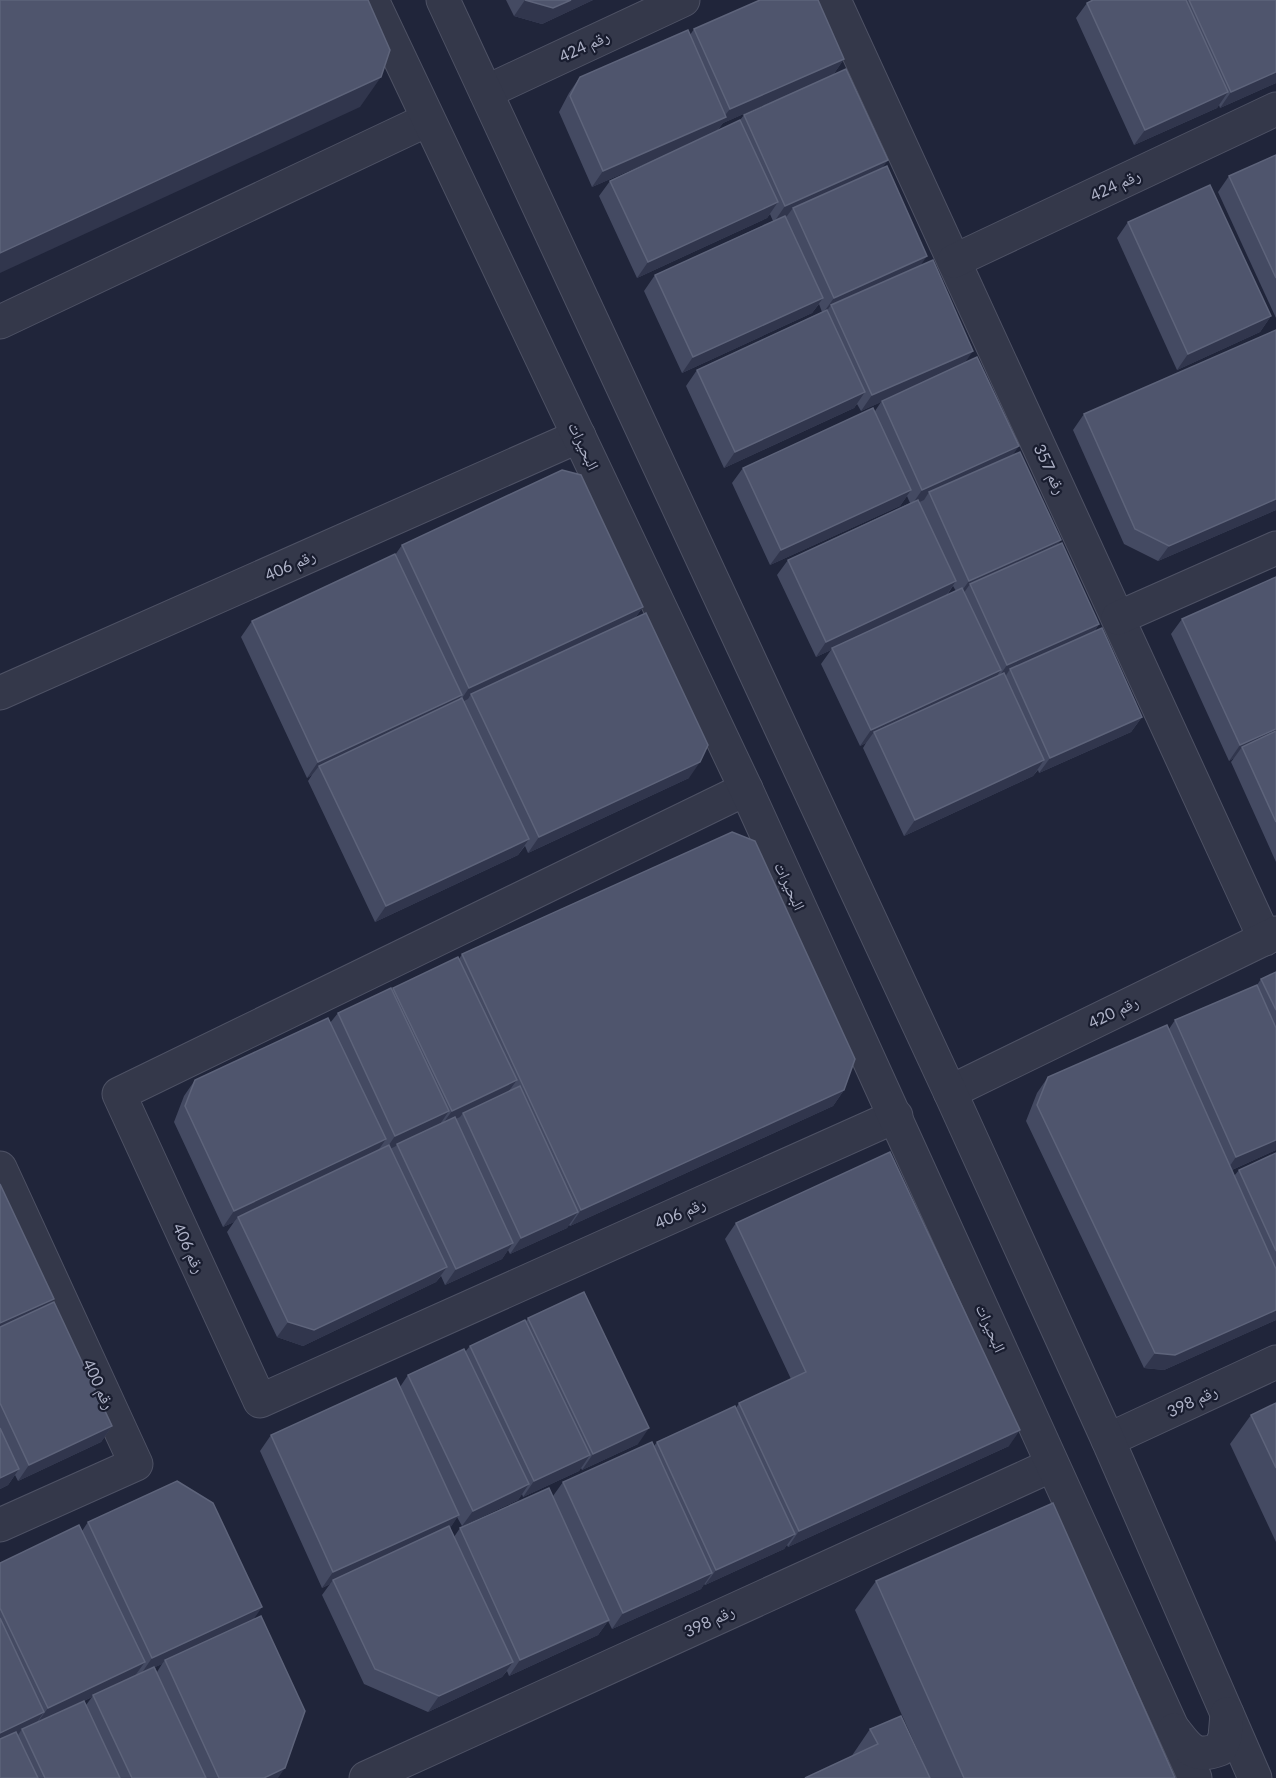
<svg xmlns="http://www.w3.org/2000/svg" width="1276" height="1778" viewBox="0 0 1276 1778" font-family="Lato,'Noto Naskh Arabic',sans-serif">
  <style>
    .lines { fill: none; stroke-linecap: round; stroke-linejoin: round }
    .minor-casing { stroke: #4e5265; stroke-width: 35 }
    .tertiary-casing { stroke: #4e5265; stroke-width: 35 }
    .minor { stroke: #34384a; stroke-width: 33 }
    .tertiary { stroke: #34384a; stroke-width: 33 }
    .wall { fill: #444a62; fill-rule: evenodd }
    .shaded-wall { fill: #31364d }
    .building { fill: #4f556d; stroke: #5e647b; stroke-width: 1.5 }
    .labels { text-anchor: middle; stroke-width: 4.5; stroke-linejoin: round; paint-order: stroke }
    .street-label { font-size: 16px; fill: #aeb2c7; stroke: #191d2f }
  </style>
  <rect width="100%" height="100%" fill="#20253a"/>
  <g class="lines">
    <defs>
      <g id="minor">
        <path d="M834,0l431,939"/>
        <path d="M486,92l197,-92"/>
        <path d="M954,261l322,-152"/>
        <path d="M0,322l427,-202"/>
        <path d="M1118,618l158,-70"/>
        <path d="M0,693l579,-257"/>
        <path d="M746,789l-627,305 141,307 636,-285"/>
        <path d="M950,1092l326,-159"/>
        <path d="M0,1168l136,296 -136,61"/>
        <path d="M1108,1440l168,-78"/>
        <path d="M366,1778l686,-313"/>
      </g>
      <g id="tertiary">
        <path d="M372,0l374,789 449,989"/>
        <path d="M443,0l507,1092 158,348 147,338"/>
        <path d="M1174,1730c15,19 20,29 46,19l5,-12 2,-23"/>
      </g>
    </defs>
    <use href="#minor" class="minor-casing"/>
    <use href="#tertiary" class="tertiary-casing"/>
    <use href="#minor" class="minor"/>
    <use href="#tertiary" class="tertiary"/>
  </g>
  <g class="wall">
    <path d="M506,0h87l-51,24 -28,-8z"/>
    <path d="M1093,0h183v83l-56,25 -1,-3 -2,3 -83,37 -58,-127 11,-15z"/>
    <path d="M694,29l150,30 -11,16 -110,48 -6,8 23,-11 4,-5 139,52 37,99 45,97 47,92 45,91 42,78 -5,8 48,85 -11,15 -92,41 -1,-3 -5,6 -129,60 -41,-88 3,-5 -6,3 -39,-82 10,-14 -15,7 -39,-82 11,-15 122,-57 -3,-7 -7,10 -130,59 -38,-82 11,-15 132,-57 6,-9 -20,9 -4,-7 -3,4 -130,60 -38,-82 11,-16 125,-58 -3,-8 -7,9 -130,60 -38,-82 11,-16 118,-54 -3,-7 -3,4 -130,60 -38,-82 11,-15 55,-26 -73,32 -33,-75 10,-19 11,-16 110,-42zM953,586l3,5 -9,4z"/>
    <path d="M1276,155v163l-58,-126 11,-16z"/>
    <path d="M1128,222l143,94 -11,16 -83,38 -60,-132z"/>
    <path d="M1276,330v180l-118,51 -34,-17 -51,-114 11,-16z"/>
    <path d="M402,545l241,62 -8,11 54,160 -161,75 -3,-7 -7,9 -143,67 -67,-141 4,-6 -5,3 -66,-141 11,-16 143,-66z"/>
    <path d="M1276,577v285l-45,-100 3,-4 -5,3 -58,-127 11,-15z"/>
    <path d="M462,954l382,136 -11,16 -263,120 -1,-1 -2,3 -57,26 -2,-4 -6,9 -57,26 -4,-9 -5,6 -133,64 -26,-9 -50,-105 7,-10 -11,5 -49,-105 10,-26 11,-16 135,-57 8,-10 121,-54z"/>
    <path d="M1276,972v178l-44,20 2,6 5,-6 37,-17v167l-112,50 -20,-2 -118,-247 11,-28 11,-16 121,-48 6,-9 82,-35 4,-6z"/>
    <path d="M0,1184l54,115 -3,4 61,123 -11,16 -83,39 -3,-6 -7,10 -8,4z"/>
    <path d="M736,1223l273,223 -221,101 -1,-2 -3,4 -79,36 -1,-1 -3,5 -89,40 -4,-8 -10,14 -89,41 -2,-5 -5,6 -74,35 -64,-28 -42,-89 8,-11 -8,4 -62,-137 11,-16 129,-48 8,-12 57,-23 5,-6 56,-25 2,-3 110,126 -56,26 -1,-2 -2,3 -56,26 -1,-3 -4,6 -56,26 -5,-9 -7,11 4,9 6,-9 93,-32 10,-14 91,-36 3,-4 79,-34 3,-5 52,-24 -66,-140z"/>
    <path d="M1276,1403v139l-46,-98 21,-29z"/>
    <path d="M88,1522l164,98 26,158h-278v-215l82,-32zM162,1664l-5,8 -2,-5zM92,1697l-6,8 -2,-4z"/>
    <path d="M876,1581l299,197h-245l-75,-168z"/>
    <path d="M870,1729l60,49 -79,-21z"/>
  </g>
  <g class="shaded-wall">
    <path d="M525,0h68l-51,24 -28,-8z"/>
    <path d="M844,59l-11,16 -110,48 -8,10 -123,54 11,-16 119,-52 8,-10z"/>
    <path d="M1276,72v11l-56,25 11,-16z"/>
    <path d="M381,77l-21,30 -360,166v-20z"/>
    <path d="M1228,92l-11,16 -83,37 11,-15z"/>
    <path d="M888,160l-11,16 -84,32 -6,8 -13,6 11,-16z"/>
    <path d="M778,202l-11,16 -130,60 11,-16z"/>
    <path d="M927,256l-11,16 -85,33 -5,7 -3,1 11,-15z"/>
    <path d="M823,298l-11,15 -130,60 11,-16z"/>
    <path d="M1271,316l-11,16 -83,38 11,-16z"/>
    <path d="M973,351l-11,16 -101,44 11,-16z"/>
    <path d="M865,392l-11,16 -130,60 11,-16z"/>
    <path d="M1019,446l-11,16 -79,30 -5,8 -13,6 11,-16z"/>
    <path d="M911,490l-11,16 -130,59 11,-15z"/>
    <path d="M1276,499v11l-118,51 11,-15z"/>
    <path d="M1061,540l-11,16 -80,28 -7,10 -5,2 11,-15z"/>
    <path d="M956,581l-11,16 -113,51 -1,2 -15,7 10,-15z"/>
    <path d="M643,607l-11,15 -161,72 -3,5 -10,5 11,-16z"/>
    <path d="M1099,624l-11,16 -78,29 -5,8 -9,4 11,-16z"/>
    <path d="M1001,670l-11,16 -116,46 -8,11 -6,3 11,-16z"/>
    <path d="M462,695l-11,16 -132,55 -7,9 -5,3 11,-16z"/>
    <path d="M1142,717l-11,15 -92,41 11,-15z"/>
    <path d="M1276,729v11l-34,7 -8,11 -5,3 11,-16z"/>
    <path d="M1044,760l-11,16 -129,60 11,-16z"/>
    <path d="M700,762l-11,16 -161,75 11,-16z"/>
    <path d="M529,839l-11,16 -143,67 11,-16z"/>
    <path d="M517,1080l-11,15 -43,18 -3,4 -19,9 11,-15z"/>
    <path d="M844,1090l-11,16 -263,120 11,-16z"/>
    <path d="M449,1111l-11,16 -41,17 -1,2 -12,6 11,-16z"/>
    <path d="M386,1139l-11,16 -137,62 -4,5 -11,5 11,-16z"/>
    <path d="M1276,1140v10l-51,23 11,-16z"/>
    <path d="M578,1212l-11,16 -57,26 11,-16z"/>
    <path d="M513,1243l-11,16 -57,26 11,-16z"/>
    <path d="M447,1267l-11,15 -133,64 -26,-9 11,-15z"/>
    <path d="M54,1299l-11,16 -43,19v-11z"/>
    <path d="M1276,1310v10l-112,50 -20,-2 11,-15z"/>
    <path d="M112,1426l-11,16 -83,39 11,-16z"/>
    <path d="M649,1428l-11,16 -56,26 11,-16z"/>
    <path d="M1020,1430l-11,16 -221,101 11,-16z"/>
    <path d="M590,1455l-11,16 -56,26 11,-16z"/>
    <path d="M19,1469l-11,16 -8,4v-11z"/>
    <path d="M529,1484l-11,16 -56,26 11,-15z"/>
    <path d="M459,1515l-11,16 -115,49 -3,4 -8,4 11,-16z"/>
    <path d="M795,1534l-11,15 -79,36 11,-15z"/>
    <path d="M712,1573l-11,16 -89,40 11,-16z"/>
    <path d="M262,1607l-11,16 -86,37 -3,4 -21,10 11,-16z"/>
    <path d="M609,1620l-11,15 -89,41 11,-16z"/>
    <path d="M145,1662l-11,15 -41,18 -1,2 -55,26 11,-15z"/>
    <path d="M513,1662l-11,15 -74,35 11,-16z"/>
    <path d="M44,1712l-11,16 -11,1 -4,6 -18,8v-10z"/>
    <path d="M285,1768l-7,10h-14z"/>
  </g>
  <g class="building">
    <path d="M0,0h368l22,50 -9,27 -381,176z"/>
    <path d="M525,0h46l-18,8z"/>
    <path d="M760,0h58l26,59 -114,50 -36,-80z"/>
    <path d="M1093,0h93l42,92 -83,38 -58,-127z"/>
    <path d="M1189,0h87v72l-45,20z"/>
    <path d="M688,30l38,87 -123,54 -33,-75 10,-19z"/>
    <path d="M846,69l42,91 -103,46 -41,-91z"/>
    <path d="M740,120l38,82 -130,60 -38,-81z"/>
    <path d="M1276,155v123l-47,-102z"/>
    <path d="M887,166l40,90 -93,42 -41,-90z"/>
    <path d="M1210,185l61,131 -83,38 -60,-132z"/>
    <path d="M785,216l38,82 -130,59 -38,-82z"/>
    <path d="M933,260l40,91 -101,44 -41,-90z"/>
    <path d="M827,310l38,82 -130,60 -38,-82z"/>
    <path d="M1276,330v169l-107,47 -34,-17 -51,-115z"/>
    <path d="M977,357l42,89 -97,44 -40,-89z"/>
    <path d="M873,408l38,82 -130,60 -38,-82z"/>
    <path d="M1020,452l41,88 -92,41 -40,-89z"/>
    <path d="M562,470l19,5 62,132 -174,81 -67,-143z"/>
    <path d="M918,500l38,81 -130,61 -38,-82z"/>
    <path d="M1062,543l37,81 -92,41 -37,-81z"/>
    <path d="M395,554l67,141 -144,67 -66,-141z"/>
    <path d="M1276,577v152l-36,16 -58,-126z"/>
    <path d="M962,588l39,82 -130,60 -39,-82z"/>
    <path d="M646,613l62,132 -8,17 -161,75 -68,-143z"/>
    <path d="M1102,628l40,89 -92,41 -40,-89z"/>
    <path d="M1004,673l40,87 -129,60 -41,-88z"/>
    <path d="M462,698l67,141 -143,67 -67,-140z"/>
    <path d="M1276,731v91l-34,-75z"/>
    <path d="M732,832l23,9 100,218 -11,31 -263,120 -119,-256z"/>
    <path d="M458,957l59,123 -65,31 -59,-123z"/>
    <path d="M1276,972v38l-15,-31z"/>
    <path d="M1257,985l19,43v112l-40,17 -61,-137z"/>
    <path d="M391,988l58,123 -54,25 -57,-123z"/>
    <path d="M328,1018l58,121 -152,72 -49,-105 10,-26z"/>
    <path d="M1167,1025l109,244v41l-101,45 -20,-2 -118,-248 11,-28z"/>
    <path d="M520,1086l58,126 -57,26 -58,-125z"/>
    <path d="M455,1117l58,126 -57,26 -59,-125z"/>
    <path d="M389,1145l58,122 -133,63 -26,-8 -50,-105z"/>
    <path d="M890,1152l130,278 -221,101 -60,-128 67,-31 -70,-149z"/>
    <path d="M1276,1153v98l-37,-81z"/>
    <path d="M0,1184l54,115 -54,24z"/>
    <path d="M584,1292l65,136 -56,26 -65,-136z"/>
    <path d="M54,1302l58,124 -83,39 -29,-62v-76z"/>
    <path d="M525,1320l65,135 -56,26 -64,-135z"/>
    <path d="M464,1349l65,135 -56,27 -65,-136z"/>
    <path d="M396,1378l63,137 -126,57 -62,-137z"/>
    <path d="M1276,1403v65l-25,-53z"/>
    <path d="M735,1406l60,128 -79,36 -59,-128z"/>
    <path d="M0,1428l19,41 -19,9z"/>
    <path d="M652,1442l60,131 -89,40 -60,-131z"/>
    <path d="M177,1481l36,22 49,104 -110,51 -64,-136z"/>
    <path d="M549,1488l60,132 -89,40 -60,-132z"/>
    <path d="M1053,1503l122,275h-211l-88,-197z"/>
    <path d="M79,1525l66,137 -97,46 -48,-100v-45z"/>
    <path d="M449,1526l64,136 -74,34 -64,-27 -42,-89z"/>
    <path d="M261,1616l44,95 -20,57 -21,10h-45l-54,-118z"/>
    <path d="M0,1618l44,94 -44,21z"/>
    <path d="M154,1667l52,111h-74l-39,-83z"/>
    <path d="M84,1701l36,77h-75l-23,-49z"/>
    <path d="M901,1716l29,62h-125l73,-34 -8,-15z"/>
    <path d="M16,1732l22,46h-38v-39z"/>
  </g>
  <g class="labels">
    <g class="street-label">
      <text transform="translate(584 46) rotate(-25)" y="6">رقم 424</text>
      <text transform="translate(1115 185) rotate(-25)" y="6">رقم 424</text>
      <text transform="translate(584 446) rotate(65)" y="6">البحيرات</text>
      <text transform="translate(1050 469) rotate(65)" y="6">رقم 357</text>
      <text transform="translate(290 565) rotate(-24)" y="6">رقم 406</text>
      <text transform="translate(790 886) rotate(65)" y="6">البحيرات</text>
      <text transform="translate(1113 1012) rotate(-26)" y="6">رقم 420</text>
      <text transform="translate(680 1213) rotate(-24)" y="6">رقم 406</text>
      <text transform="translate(189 1248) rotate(65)" y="6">رقم 406</text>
      <text transform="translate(991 1328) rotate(66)" y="6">البحيرات</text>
      <text transform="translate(99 1384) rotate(65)" y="6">رقم 400</text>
      <text transform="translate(1192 1401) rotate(-25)" y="6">رقم 398</text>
      <text transform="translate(709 1621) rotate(-25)" y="6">رقم 398</text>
    </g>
  </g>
</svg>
